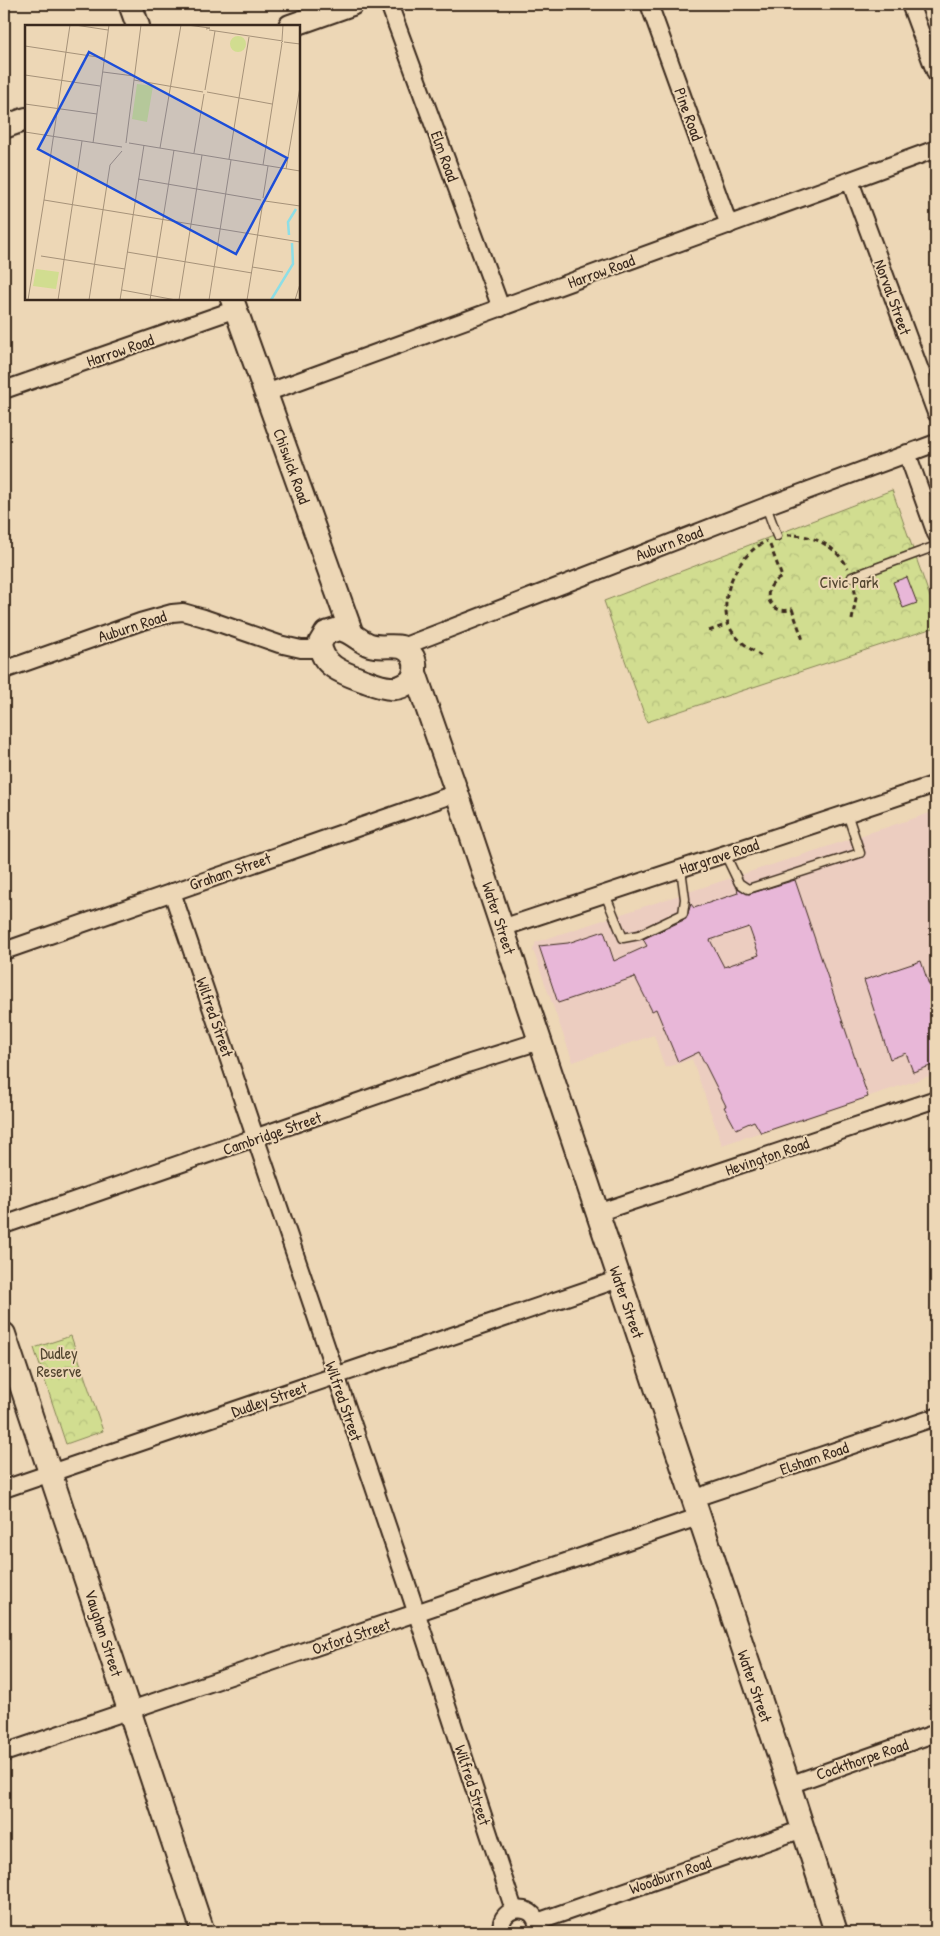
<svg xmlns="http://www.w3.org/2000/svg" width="940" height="1936" viewBox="0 0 940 1936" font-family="'Patrick Hand',sans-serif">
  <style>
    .built { fill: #eccdc0 }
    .park { fill: url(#park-crowns); stroke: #868457 }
    .building { fill: #e8b7d8; stroke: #3b2a1e; fill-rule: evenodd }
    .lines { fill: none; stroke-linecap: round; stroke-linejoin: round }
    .lane-casing { stroke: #3b2a1e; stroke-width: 11 }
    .street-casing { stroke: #3b2a1e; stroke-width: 20 }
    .secondary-casing { stroke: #3b2a1e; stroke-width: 26 }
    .path { stroke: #3b2a1e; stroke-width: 3; stroke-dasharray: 5 4; stroke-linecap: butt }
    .lane { stroke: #edd7b6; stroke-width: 8 }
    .street { stroke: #edd7b6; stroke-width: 16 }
    .secondary { stroke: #edd7b6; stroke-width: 22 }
    .labels { text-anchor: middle; stroke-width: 4; stroke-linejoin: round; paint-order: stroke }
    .street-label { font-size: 16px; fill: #3b2a1e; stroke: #edd7b6 }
    .park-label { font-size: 16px; fill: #52452f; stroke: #edd7b6 }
    .inset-river { fill: none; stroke: #8ddee6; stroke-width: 2.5 }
    .inset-road { fill: none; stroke: #a69279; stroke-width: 1 }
    .view { fill: #1d4ed8; fill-opacity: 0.15; stroke: #1d4ed8; stroke-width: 2.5 }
    .inset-edge { fill: none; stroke: #3b2a1e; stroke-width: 2.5 }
  </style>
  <defs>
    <pattern id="park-crowns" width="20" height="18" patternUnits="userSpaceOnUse" patternTransform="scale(1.25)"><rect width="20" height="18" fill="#d1dd90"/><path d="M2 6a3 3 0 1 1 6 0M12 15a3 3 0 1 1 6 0" fill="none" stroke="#b4be7c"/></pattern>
  </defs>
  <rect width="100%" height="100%" fill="#edd7b6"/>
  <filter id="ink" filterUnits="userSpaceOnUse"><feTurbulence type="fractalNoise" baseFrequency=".02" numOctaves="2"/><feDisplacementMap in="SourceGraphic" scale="10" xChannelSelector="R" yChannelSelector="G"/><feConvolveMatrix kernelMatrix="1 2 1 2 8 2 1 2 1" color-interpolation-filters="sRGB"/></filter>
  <g filter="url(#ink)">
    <path class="built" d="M936,811v263l-214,71 -30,-86 -27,9 -11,-33 -81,27 -40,-112 3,-8z"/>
    <g class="park">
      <path d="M892,490l44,124v13l-289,95 -43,-121z"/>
      <path d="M71,1336l32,95 -37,13 -32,-96z"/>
    </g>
    <g class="building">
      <path d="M907,577l10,26 -14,5 -10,-26z"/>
      <path d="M795,880l73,217 -107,36 -7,-12 -18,8 -12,-22 2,-1 -27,-54 -21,10 -22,-53 -4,2 -17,-34 -77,26 -19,-57 29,-3 36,-12 10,30 33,-15 -4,-7 43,-20 5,-15 3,4 44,-15 -1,-5 12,6zM749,927l10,28 -35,12 -14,-27z"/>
      <path d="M921,961l13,39 -2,1 4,14v49l-23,8 -7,-19 -16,6 -26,-79z"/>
    </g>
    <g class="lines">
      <defs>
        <g id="lane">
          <path d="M766,506l11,30"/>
          <path d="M852,577l84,-31"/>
          <path d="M725,854l14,29 9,6 112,-36 -13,-40"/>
          <path d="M605,894l18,44 16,-3 44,-21 2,-15 -4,-30"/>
        </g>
        <g id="street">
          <path d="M389,4l112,304"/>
          <path d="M649,4l80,221"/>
          <path d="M910,4l26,70"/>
          <path d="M850,181l86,232"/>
          <path d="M4,390l232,-81"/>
          <path d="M266,393l670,-244"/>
          <path d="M907,453l29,81"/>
          <path d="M402,647l364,-141 170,-63"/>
          <path d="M4,670l136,-48 32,-9 11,-1 21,6 75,26 22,5h19"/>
          <path d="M172,892l238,701 104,317"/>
          <path d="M502,928l434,-144"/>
          <path d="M4,951l453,-158"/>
          <path d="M597,1213l339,-114"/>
          <path d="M4,1225l466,-162 70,-22"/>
          <path d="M4,1489l615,-210"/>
          <path d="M692,1499l244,-82"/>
          <path d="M4,1753l694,-236"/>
          <path d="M789,1785l147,-52"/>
          <path d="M537,1922l266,-93"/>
          <path d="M502,1932c-6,-29 40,-31 35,0"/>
        </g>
        <g id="secondary">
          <path d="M130,4l8,22"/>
          <path d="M290,26l62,-22"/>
          <path d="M4,127l22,-8"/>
          <path d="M232,299l120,335"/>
          <path d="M339,629c12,2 20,12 31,16 16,5 33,-6 43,12 4,8 2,15 -1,23 -6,5 -13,9 -21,8 -9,0 -18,-4 -26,-7 -19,-7 -44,-14 -45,-38l6,-10z"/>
          <path d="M415,673l42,120 332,992 47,147"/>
          <path d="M4,1334l199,598"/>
        </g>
      </defs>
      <use href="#lane" class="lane-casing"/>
      <use href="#street" class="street-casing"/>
      <use href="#secondary" class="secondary-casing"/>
      <g class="path">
        <path d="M787,535c26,-1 49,11 61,33"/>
        <path d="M770,545l12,32c-26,13 -11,40 10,32l11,31"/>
        <path d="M852,620l4,-22 -2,-12"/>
        <path d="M709,631l19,-7"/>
        <path d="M761,656c-12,-8 -29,-19 -33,-33 -9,-30 11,-70 39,-82"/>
      </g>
      <use href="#lane" class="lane"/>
      <use href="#street" class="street"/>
      <use href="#secondary" class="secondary"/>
    </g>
  </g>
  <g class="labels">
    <g class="street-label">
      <text transform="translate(689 114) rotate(70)" y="6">Pine Road</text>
      <text transform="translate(445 156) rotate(70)" y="6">Elm Road</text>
      <text transform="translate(601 271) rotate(-20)" y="6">Harrow Road</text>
      <text transform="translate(893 297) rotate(70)" y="6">Norval Street</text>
      <text transform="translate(120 350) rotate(-19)" y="6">Harrow Road</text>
      <text transform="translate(292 466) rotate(70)" y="6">Chiswick Road</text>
      <text transform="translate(669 543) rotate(-21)" y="6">Auburn Road</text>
      <text transform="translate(132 626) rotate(-18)" y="6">Auburn Road</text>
      <text transform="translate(719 856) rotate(-18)" y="6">Hargrave Road</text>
      <text transform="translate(230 871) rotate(-19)" y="6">Graham Street</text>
      <text transform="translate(499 918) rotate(72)" y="6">Water Street</text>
      <text transform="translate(215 1017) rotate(71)" y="6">Wilfred Street</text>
      <text transform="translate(272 1133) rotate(-19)" y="6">Cambridge Street</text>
      <text transform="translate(767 1156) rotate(-19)" y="6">Hevington Road</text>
      <text transform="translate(627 1302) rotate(71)" y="6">Water Street</text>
      <text transform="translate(269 1399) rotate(-19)" y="6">Dudley Street</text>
      <text transform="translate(344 1401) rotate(71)" y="6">Wilfred Street</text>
      <text transform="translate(814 1458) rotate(-19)" y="6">Elsham Road</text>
      <text transform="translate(104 1633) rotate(72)" y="6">Vaughan Street</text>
      <text transform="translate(351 1636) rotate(-19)" y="6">Oxford Street</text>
      <text transform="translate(755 1686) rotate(71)" y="6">Water Street</text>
      <text transform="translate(862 1759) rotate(-19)" y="6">Cockthorpe Road</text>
      <text transform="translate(473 1785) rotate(72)" y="6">Wilfred Street</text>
      <text transform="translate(670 1875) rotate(-19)" y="6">Woodburn Road</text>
    </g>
    <g class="park-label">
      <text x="849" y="588">Civic Park</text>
      <text x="59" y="1359">Dudley<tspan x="59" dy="18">Reserve</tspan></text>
    </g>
  </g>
  <g transform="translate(25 25)">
    <rect width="275" height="275" fill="#edd7b6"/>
    <path d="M205 19a8 8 0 1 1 16 0a8 8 0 1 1-16 0ZM112,59l16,2 -6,36 -15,-3zM11,244l23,3 -3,17 -23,-3z" fill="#d1dd90"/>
    <path class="inset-river" d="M264,210l-1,-13 8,-13M246,275l22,-36 -1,-21"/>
    <path class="inset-road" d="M50,0l33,5M162,0l23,3 -4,1M184,5l74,11 -2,2M257,15l1,-15M259,17l16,2M0,21l79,12M78,47l31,4M0,50l75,11M109,55l69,12M180,65l10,-59M182,67l65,12M0,79l72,10M0,107l97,15M68,118l16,-118M101,118l15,-118M104,118l171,28M135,123l21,-123M169,128l10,-59M204,134l20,-122M238,140l19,-122M261,144l14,-82M113,154l123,21M238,173l5,-32M19,175l26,-175M240,176l35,5M102,227l125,21M16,231l84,13M227,242l31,5M97,265l54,10M3,275l16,-100 256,42M33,275l24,-159M64,275l21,-135 12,-14M95,275l24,-155M125,275l24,-150M154,275l23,-145M184,275l22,-140M222,275l16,-98M270,275l5,-16"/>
    <path class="view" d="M64,27l198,106 -51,96 -198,-105z"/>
    <rect width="275" height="275" class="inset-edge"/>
  </g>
  <rect width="940" height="1936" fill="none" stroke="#edd7b6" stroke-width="20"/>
  <rect x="10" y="10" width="920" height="1916" fill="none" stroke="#3b2a1e" stroke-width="2" filter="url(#ink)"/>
</svg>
